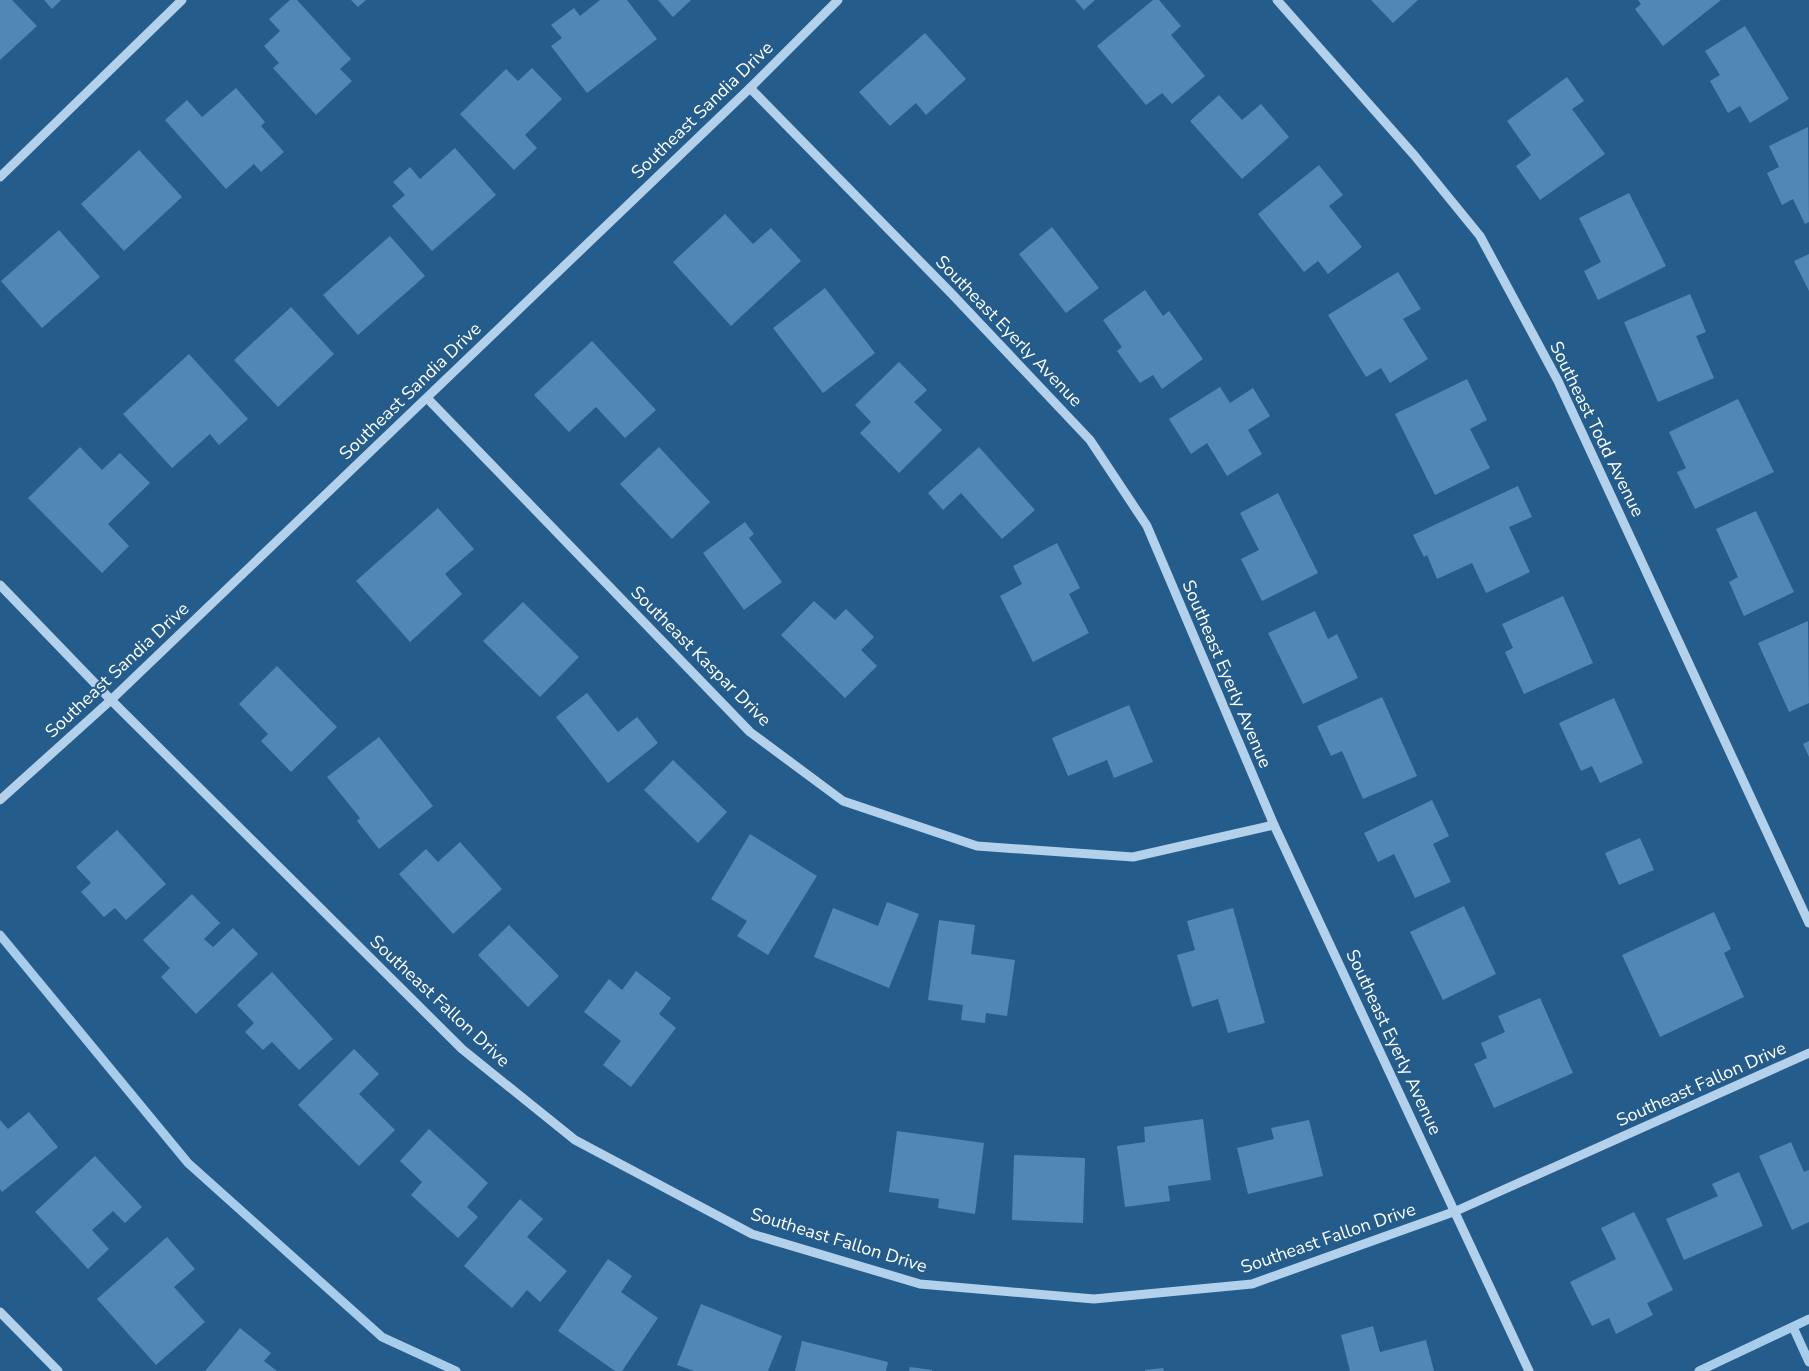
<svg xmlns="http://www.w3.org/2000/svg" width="1809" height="1371" viewBox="0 0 1809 1371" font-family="'Nunito Sans',sans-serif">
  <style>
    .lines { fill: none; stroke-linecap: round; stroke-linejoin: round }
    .stream { stroke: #a7cdeb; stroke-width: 9 }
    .building { fill: #5187b5 }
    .minor { stroke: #b3d1eb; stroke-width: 9 }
    .labels { text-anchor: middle; stroke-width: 4; stroke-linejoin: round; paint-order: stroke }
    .street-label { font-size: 18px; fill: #fff; stroke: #245c8c }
  </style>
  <rect width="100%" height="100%" fill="#245c8c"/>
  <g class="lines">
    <g class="stream">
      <path d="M0,935l188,228 194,174 74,34"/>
      <path d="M1793,1327l16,35"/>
      <path d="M1699,1371l110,-52"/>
    </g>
  </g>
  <g class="building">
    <path d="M0,0h12l25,26 -37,34z"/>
    <path d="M44,0h17l-9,9z"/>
    <path d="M290,0h7l54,59 -11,10 12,12 -36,34 -43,-47 6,-5 -15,-17 16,-15 -11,-12z"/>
    <path d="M351,0h15l-8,7z"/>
    <path d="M600,0h27l30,39 -70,54 -36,-47 11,-8 -11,-13 23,-17 6,8z"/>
    <path d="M658,0h33l-18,17z"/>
    <path d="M1075,0h20l-11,10z"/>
    <path d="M1153,0h6l22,26 -10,9 34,41 -33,28 -10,-11 -16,12 -49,-59z"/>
    <path d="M1371,0h47l-25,23z"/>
    <path d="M1638,0h83l-58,46 -28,-37 6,-5z"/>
    <path d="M1745,26l44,73 -39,24 -10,-17 -12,7 -18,-32 10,-6 -15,-24z"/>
    <path d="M925,33l41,46 -40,36 -10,-12 -26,23 -31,-34z"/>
    <path d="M532,68l30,31 -37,36 12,13 -23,22 -54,-56 46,-45 12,12z"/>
    <path d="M1567,77l17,24 -12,8 33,45 -65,46 -24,-34 15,-11 -24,-34z"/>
    <path d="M236,88l29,34 -4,4 23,26 -23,20 -7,-8 -28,25 -61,-69 22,-20 15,17z"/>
    <path d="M1219,95l23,25 19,-16 28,33 -47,42 -52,-58z"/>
    <path d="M1808,127l1,95 -4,2 -12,-25 -11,6 -15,-32 12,-6 -10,-21z"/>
    <path d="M455,148l41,47 -64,56 -40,-45 13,-11 -12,-13 17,-15 10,12z"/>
    <path d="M139,150l43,47 -58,54 -43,-47z"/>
    <path d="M1319,165l24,30 -14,11 33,41 -34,27 -10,-13 -14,11 -46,-58z"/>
    <path d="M1629,193l37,73 -68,34 -14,-29 17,-9 -22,-44z"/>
    <path d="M725,214l28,30 18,-16 30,33 -70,65 -58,-64z"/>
    <path d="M1052,227l47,61 -33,25 -47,-59z"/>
    <path d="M59,230l41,47 -58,51 -41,-47z"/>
    <path d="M390,236l35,40 -67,59 -35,-40z"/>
    <path d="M1809,254v37l-15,-30z"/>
    <path d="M1398,272l23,37 -18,10 25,40 -38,24 -9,-15 -15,9 -38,-62z"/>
    <path d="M825,288l50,65 -52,40 -50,-65z"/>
    <path d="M1145,290l18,26 6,-5 34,48 -41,30 -9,-14 -13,8 -23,-32 5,-4 -19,-27z"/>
    <path d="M1690,294l16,38 -10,4 18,42 -56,24 -34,-80z"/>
    <path d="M291,307l43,47 -56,53 -44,-47z"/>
    <path d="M592,341l64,69 -31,28 -29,-31 -27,25 -35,-37z"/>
    <path d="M189,354l59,65 -29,26 -9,-11 -38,34 -49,-54z"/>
    <path d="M899,362l28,28 -13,12 28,28 -43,43 -39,-40 11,-11 -16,-17z"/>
    <path d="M1467,379l20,41 -17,9 20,39 -55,27 -40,-81z"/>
    <path d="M1220,387l10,16 23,-15 17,28 -22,14 14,24 -35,22 -20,-33 -16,11 -22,-35z"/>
    <path d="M1738,399l36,73 -79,37 -18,-37 9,-4 -17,-36z"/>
    <path d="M80,447l22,23 18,-17 30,30 -42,41 21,22 -27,27 -74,-75z"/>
    <path d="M659,447l51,55 -38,37 -52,-55z"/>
    <path d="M979,447l56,63 -33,29 -41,-46 -18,17 -15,-17z"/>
    <path d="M1518,486l14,31 -23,10 21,45 -44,21 -14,-30 -35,16 -10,-24 -3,2 -11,-22z"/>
    <path d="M1278,493l40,80 -56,28 -21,-42 18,-9 -19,-37z"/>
    <path d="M438,508l36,41 -29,25 17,20 -52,48 -54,-61z"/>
    <path d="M1756,511l38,81 -50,24 -15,-34 9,-5 -22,-48z"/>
    <path d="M745,522l9,12 -5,4 33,44 -38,28 -41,-57z"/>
    <path d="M1057,543l23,45 -11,6 20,39 -56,29 -33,-66 22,-12 -9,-18z"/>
    <path d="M1563,596l30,67 -69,31 -19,-42 8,-4 -11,-24z"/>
    <path d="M814,601l21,19 11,-11 28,28 -13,13 16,16 -32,32 -64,-63z"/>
    <path d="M523,602l56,55 -39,40 -57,-56z"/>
    <path d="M1315,611l13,28 9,-5 21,44 -55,26 -35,-71z"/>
    <path d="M1808,621l1,82 -20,9 -31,-69z"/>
    <path d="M277,666l60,61 -46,45 -30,-31 7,-7 -29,-30z"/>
    <path d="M587,693l31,39 19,-15 21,26 -50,40 -52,-66z"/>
    <path d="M1382,697l35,79 -54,23 -21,-48 -11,5 -14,-30z"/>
    <path d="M1614,698l29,65 -43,20 -8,-17 -11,5 -22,-48z"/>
    <path d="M1129,705l24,57 -39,16 -7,-18 -39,16 -16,-38z"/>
    <path d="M379,737l54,69 -54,43 -22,-28 3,-3 -33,-41z"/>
    <path d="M1809,741v16l-6,-13z"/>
    <path d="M673,760l54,52 -29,31 -54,-53z"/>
    <path d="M1432,800l17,36 -16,8 18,38 -36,16 -21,-44 -16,8 -14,-29z"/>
    <path d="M117,830l49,54 -40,36 -11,-12 -11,9 -23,-25 10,-9 -15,-16z"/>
    <path d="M750,834l67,42 -49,79 -31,-19 10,-15 -36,-22z"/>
    <path d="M1640,838l14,32 -35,15 -14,-32z"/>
    <path d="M460,842l42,47 -49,45 -54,-60 27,-25 12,13z"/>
    <path d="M192,894l28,29 -16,16 9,8 20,-19 25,26 -62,60 -35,-37 9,-9 -27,-28z"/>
    <path d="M887,902l32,12 -30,74 -75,-31 19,-49 45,18z"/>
    <path d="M1464,906l32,68 -53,26 -33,-68z"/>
    <path d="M1233,908l32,115 -37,10 -10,-34 -26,8 -15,-52 18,-5 -8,-29z"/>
    <path d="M1714,912l17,37 -7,4 20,44 -84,40 -38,-82z"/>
    <path d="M939,920l36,5 -4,29 44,6 -8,56 -21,-3 -1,10 -24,-3 2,-15 -35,-5z"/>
    <path d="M509,925l50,51 -31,31 -50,-52z"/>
    <path d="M636,971l35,27 -12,16 17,14 -45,59 -28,-22 18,-24 -37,-29 25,-33 13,11z"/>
    <path d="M272,972l61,67 -34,31 -27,-28 -9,8 -18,-18 9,-9 -17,-18z"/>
    <path d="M1540,998l33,75 -79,35 -20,-44 13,-6 -6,-15 24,-11 -7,-16z"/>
    <path d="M354,1049l25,25 -20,20 36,36 -36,36 -61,-61z"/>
    <path d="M29,1112l29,35 -56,45 -2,-3v-69l8,9z"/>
    <path d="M1203,1119l8,61 -43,6 2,15 -45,6 -8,-61 28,-4 -1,-15z"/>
    <path d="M1309,1120l14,56 -75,18 -11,-46 37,-9 -3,-11z"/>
    <path d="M429,1129l59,54 -21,24 11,10 -20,21 -47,-43 11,-13 -22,-21z"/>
    <path d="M897,1131l87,12 -9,71 -37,-6 1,-9 -50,-7z"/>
    <path d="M1791,1142l13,30 5,-2v52l-17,8 -33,-74z"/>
    <path d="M1014,1155l71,3 -2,65 -71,-3z"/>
    <path d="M95,1156l47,51 -17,16 -12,-12 -21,19 17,19 -21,20 -53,-57z"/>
    <path d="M1739,1172l24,54 -79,34 -18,-41 52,-23 -6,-12z"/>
    <path d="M520,1199l23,20 -16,18 40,34 -27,31 -13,-12 -15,18 -48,-42z"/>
    <path d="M1634,1212l39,78 -26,13 6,12 -37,19 -7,-16 -17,8 -22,-44 46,-23 -15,-31z"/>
    <path d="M167,1237l28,32 -21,18 31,35 -49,43 -59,-66z"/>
    <path d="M608,1259l24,17 -11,16 37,26 -36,53h-7l-57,-40z"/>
    <path d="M701,1304l81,32 -14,35h-74l-17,-6z"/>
    <path d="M1373,1326l7,26 46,-12 8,31h-84l-9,-36z"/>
    <path d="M240,1328l31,25 -7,8 13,10h-72z"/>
    <path d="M802,1341l86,21 -2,9h-91z"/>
    <path d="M910,1367l22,3v1h-23z"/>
    <path d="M1163,1368l1,3h-19v-1z"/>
  </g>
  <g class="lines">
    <g class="minor">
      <path d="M1277,0l137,155 66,81 78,145 251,542"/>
      <path d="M750,88l200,204 140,148 57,86 127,299 255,546"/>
      <path d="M0,177l182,-177"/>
      <path d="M427,398l323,334 93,69 134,45 156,11 141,-32"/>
      <path d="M0,585l111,115 351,349 113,91 177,94 168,50 174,15 158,-15 204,-73 353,-158"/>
      <path d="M0,800l111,-100 639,-612 88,-88"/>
      <path d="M0,1312l58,59"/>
    </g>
  </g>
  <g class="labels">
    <g class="street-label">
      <text transform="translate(702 110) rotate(-44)" y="6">Southeast Sandia Drive</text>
      <text transform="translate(1009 331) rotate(46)" y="6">Southeast Eyerly Avenue</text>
      <text transform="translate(410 391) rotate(-44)" y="6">Southeast Sandia Drive</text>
      <text transform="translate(1597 429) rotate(64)" y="6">Southeast Todd Avenue</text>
      <text transform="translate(701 656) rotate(45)" y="6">Southeast Kaspar Drive</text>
      <text transform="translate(117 670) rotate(-43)" y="6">Southeast Sandia Drive</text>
      <text transform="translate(1227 674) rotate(67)" y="6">Southeast Eyerly Avenue</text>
      <text transform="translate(440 1001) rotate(43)" y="6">Southeast Fallon Drive</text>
      <text transform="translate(1394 1042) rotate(65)" y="6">Southeast Eyerly Avenue</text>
      <text transform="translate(1701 1084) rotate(-24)" y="6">Southeast Fallon Drive</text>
      <text transform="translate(1328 1238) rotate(-19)" y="6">Southeast Fallon Drive</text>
      <text transform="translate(839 1240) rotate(17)" y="6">Southeast Fallon Drive</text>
    </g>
  </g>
</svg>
